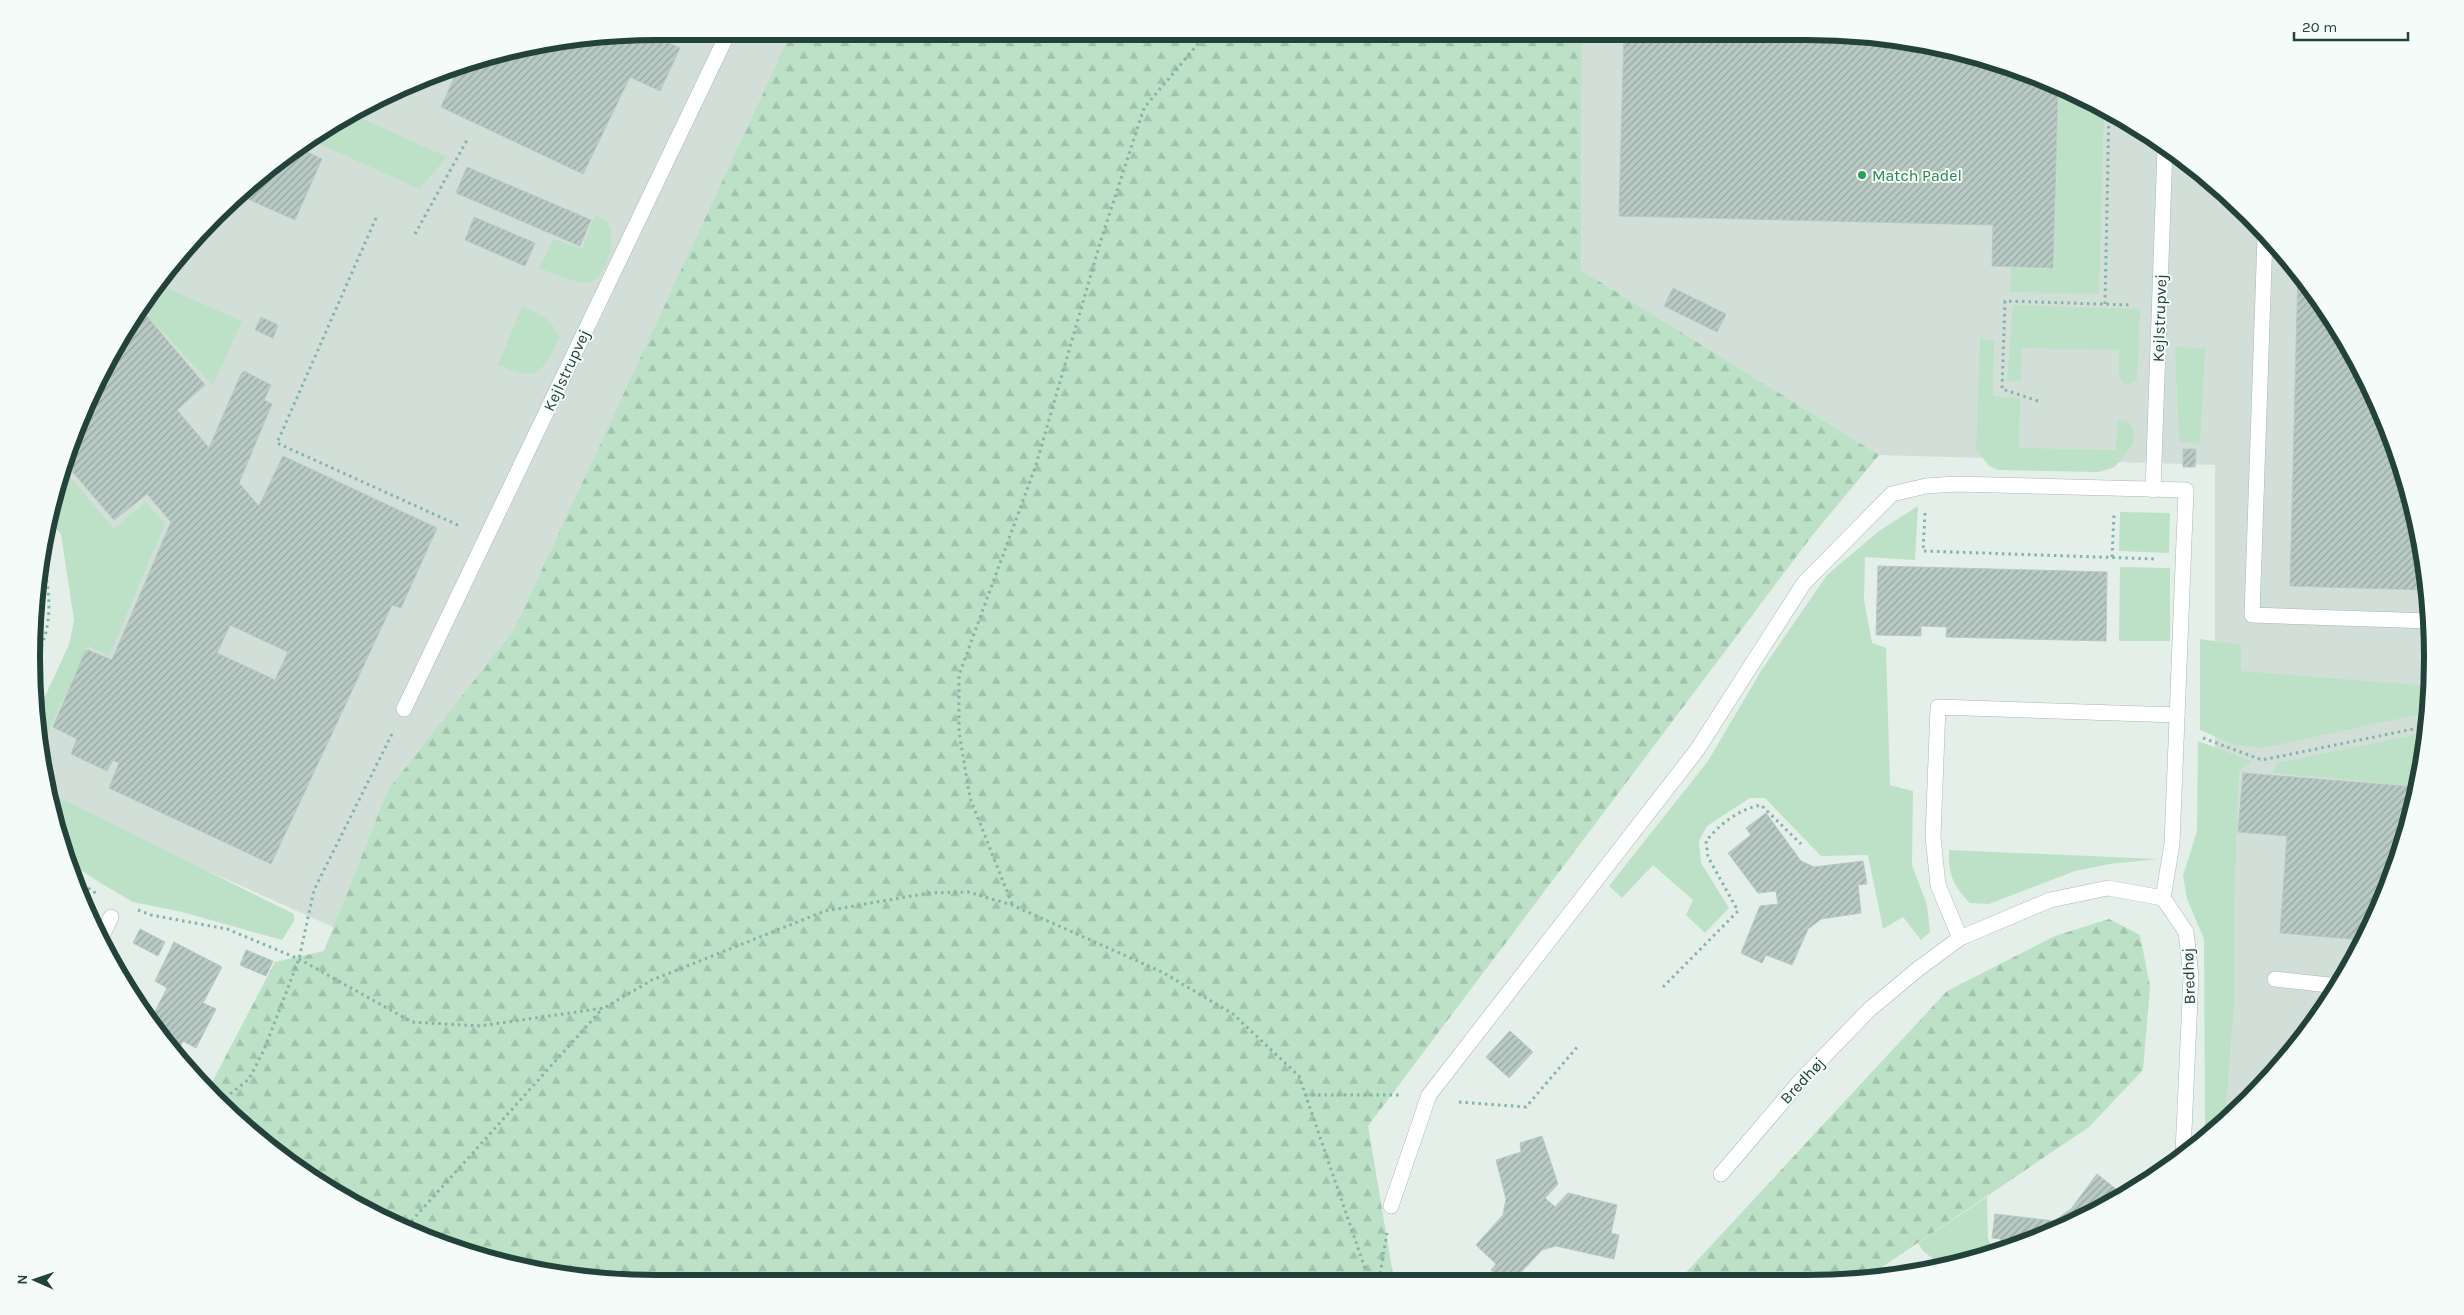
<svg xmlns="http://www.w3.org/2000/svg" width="2464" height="1315" viewBox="0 0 2464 1315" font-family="Karla,sans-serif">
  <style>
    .built { fill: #d2dfd9 }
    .green { fill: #bce1c7 }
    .forest { fill: url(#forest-firs) }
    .building { fill: url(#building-hatch); stroke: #b6c9c2; fill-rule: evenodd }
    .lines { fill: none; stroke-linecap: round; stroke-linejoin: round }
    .lane-casing { stroke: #a6b8b2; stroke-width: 16 }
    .street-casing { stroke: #a6b8b2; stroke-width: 16 }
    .path { stroke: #83b4a7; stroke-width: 3; stroke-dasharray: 2.5 4; stroke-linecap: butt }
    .lane { stroke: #fff; stroke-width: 15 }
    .street { stroke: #fff; stroke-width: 15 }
    .leisure-dot { fill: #2e9e5b; stroke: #f5fbf8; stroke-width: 2 }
    .labels { text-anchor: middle; stroke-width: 4; stroke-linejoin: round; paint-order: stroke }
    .leisure-label { font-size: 16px; fill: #27864d; stroke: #f5fbf8; text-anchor: start }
    .street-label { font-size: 16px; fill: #22423b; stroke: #f5fbf8 }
    .rim { fill: none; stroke: #22423b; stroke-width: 6 }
  </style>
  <defs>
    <pattern id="forest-firs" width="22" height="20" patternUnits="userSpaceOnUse" patternTransform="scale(1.25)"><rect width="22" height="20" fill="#bce1c7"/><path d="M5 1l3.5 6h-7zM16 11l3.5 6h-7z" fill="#a1c2ac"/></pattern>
    <pattern id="building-hatch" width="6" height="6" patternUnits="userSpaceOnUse" patternTransform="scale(1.25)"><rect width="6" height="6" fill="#b9cac4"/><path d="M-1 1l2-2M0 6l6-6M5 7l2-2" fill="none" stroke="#96a6a0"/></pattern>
  </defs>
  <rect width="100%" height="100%" fill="#e4efea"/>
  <g class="built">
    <path d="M658,31h138l-414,918 -333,-149 -13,-83 42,-92 -12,-88 -13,-41 26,-78 58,-108 50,-66 89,-83 69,-46 111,-50 80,-22z"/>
    <path d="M1582,32l265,1 122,20 150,62 100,71 84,90 65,104 43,115 20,121 -4,123 -27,120 -51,111 -72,101 -66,58 4,-208v-456l-336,-10 -298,-185z"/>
  </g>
  <g class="green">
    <path d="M2059,90l45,19 -5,185 -89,-2 1,-24 43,1z"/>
    <path d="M350,113l97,44 -28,32 -110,-50z"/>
    <path d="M595,215c3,1 8,3 10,5 14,14 3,55 -14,62 -10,4 -41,-10 -52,-14l15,-29 28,10z"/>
    <path d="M157,284l85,37 -29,64 -74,-78z"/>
    <path d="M2013,305l127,4 -3,72 -8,3 -6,-1 -4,-8v-25l-97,-2 -1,33h-14z"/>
    <path d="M522,307c18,6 30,12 37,30 -18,38 -20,44 -61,28z"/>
    <path d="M1980,338l14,3 -1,55 27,2 -1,50 97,2 2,-31 11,3 5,10 -1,12 -18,23 -16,5 -101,-2 -9,-4 -13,-17z"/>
    <path d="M2175,347l30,1 -5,96 -21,-3z"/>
    <path d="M62,467l52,62 32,-27 19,22 -56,132 -21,-10 -42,90 2,55 -12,-75 33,-71 5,-25 -13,-86 -12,-14 4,-24z"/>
    <path d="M1918,506l-3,54 -50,-3 -1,43 8,43 14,5 4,137 23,6 -1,74 15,40 3,27 -9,8 -18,-23 -20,12 -15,-74 -47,1 -56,-58h-15l-43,28 -8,15 2,22 28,45 -24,25 -19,-18 7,-15 -40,-35 -31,33 -13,-12 99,-125 53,-90 66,-96 52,-44z"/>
    <path d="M2120,512l50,1 -1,40 -50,-2z"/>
    <path d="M2120,567l50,1v73h-51z"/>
    <path d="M38,581c5,26 8,43 -5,67v-32z"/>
    <path d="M2200,639l41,6v26l188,15 -1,19 -7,9 -158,34 -28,-3 -35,-15z"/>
    <path d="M2428,732l-12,54 -143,-13 4,-10z"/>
    <path d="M2198,741l53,20 -12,10 -5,134v101l-9,110 -20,17 -1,-194 -17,-40 -4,-23 14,-45z"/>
    <path d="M48,792l246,122v7l-12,19 -100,-28 -49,-10 -31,-18 -35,-23 -14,-42z"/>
    <path d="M1949,850l209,9 -49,5 -34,7 -86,33 -19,-1c-17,-17 -22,-29 -21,-53z"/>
    <path d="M1987,1197l1,41 5,16 -50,12 -20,-15 -5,-8z"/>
  </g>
  <g class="forest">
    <path d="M792,31l790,1 -1,238 298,185 -68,82 -443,589 26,154 -777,2 -122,-20 -150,-62 -69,-46 -68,-64 67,-128 49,-11 64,-161 126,-160z"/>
    <path d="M2109,919l31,16 10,51 -7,84 -54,57 -223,151 -186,1 267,-288 108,-55z"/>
  </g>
  <g class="building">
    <path d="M650,32l-1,2 31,14 -20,43 -30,-14 -47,97 -142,-67 20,-44 75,-20z"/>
    <path d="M1624,32l223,1 122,20 89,37 -5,178 -61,-2 1,-41 -374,-9z"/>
    <path d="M296,147l26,12 -27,61 -56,-25 37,-34z"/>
    <path d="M467,167l124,53 -11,26 -124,-53z"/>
    <path d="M474,217l61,26 -10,23 -60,-26z"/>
    <path d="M2298,271l70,109 43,115 16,95 -137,-4z"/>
    <path d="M1673,288l53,26 -9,18 -53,-26z"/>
    <path d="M139,307l66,78 -28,25 32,38 32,-74 3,-3 27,14 -7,15 8,4 -33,79 20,23 24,-50 154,72 -36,80 -9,-3 -121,259 -162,-76 10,-25 -6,-3 -6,11 -36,-17 6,-15 -24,-12 32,-75 3,-2 24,10 59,-138 -24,-28 -33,26 -50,-58 15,-44zM230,625l58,27 -13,28 -58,-27z"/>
    <path d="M261,317l17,8 -5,13 -18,-8z"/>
    <path d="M2183,449h13l-1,18h-12z"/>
    <path d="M1878,566l229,6 -1,69 -160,-4 1,-10 -26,-1v10l-45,-1z"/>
    <path d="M2243,773l173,14 -16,72 -37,81 -83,-7 7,-97 -49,-4z"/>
    <path d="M1766,813l35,48 13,6 49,-6 4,23 -9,1 3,28 -40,6 -13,10 -16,36 -26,-10 -4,8 -21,-10 19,-47 18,-2 -2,-13 -18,2 -30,-40 23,-18 -5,-7z"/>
    <path d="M140,929l25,13 -7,14 -25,-13z"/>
    <path d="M174,942l48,25 -19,36 13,6 -20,39 -13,-7 -7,15 -28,-36 2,1 17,-33 -12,-7z"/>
    <path d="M246,950l27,11 -7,15 -26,-11z"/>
    <path d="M1510,1031l23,21 -24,26 -23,-21z"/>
    <path d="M1542,1136l16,48 -13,14 10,9 13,-14 49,12 -6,28 8,2 -5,24 -58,-13 -14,4 -28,30h-13l-10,-10 5,-6 -20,-19 27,-30 3,-16 -10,-39 25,-8 -1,-9z"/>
    <path d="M2097,1174l19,15 -6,7 4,2 -106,52 -8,2 1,-13 -9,-1 3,-24 59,7 17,-12z"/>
  </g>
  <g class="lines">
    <defs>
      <g id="lane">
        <path d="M2265,236l-13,379 179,6"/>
        <path d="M2275,979l63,7"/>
        <path d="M1391,1206l38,-111 268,-345 107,-167 88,-89 34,-8 30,-2 230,6 -14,354 -9,54"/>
      </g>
      <g id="street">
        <path d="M2153,490l12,-343"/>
        <path d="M404,709l325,-678"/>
        <path d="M101,938l10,-21"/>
        <path d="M1960,938l-22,-53 -5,-48 5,-130 239,8"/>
        <path d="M1721,1174l81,-95 68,-70 48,-40 42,-31 90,-38 58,-12 55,10 23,34 5,44 -8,177"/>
      </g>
    </defs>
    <use href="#lane" class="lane-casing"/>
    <use href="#street" class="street-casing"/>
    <g class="path">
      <path d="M376,218l-99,225 183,83"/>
      <path d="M415,234l52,-94"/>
      <path d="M2105,304l4,-193"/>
      <path d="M2038,401l-36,-12 3,-88 126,4"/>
      <path d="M1925,513l-2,38 233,8"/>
      <path d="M2112,557l2,-42"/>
      <path d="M33,664c20,-35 19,-67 9,-105"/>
      <path d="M2203,738l59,22 166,-34"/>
      <path d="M72,877l25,17"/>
      <path d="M1012,904l-42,-106 -11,-66v-57l77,-210 64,-222 44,-135 64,-76"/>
      <path d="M138,910l13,5 76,14 72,30 113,63 68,4 124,-18 48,-28 173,-69 104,-18 39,-1 44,13 150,67 71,42 66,62 70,204"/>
      <path d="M1663,987l75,-76 -30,-54 -2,-16c14,-17 33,-32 55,-36l40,39"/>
      <path d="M1305,1095h94"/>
      <path d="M220,1102l29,-23 15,-29 35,-91 15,-69 79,-158"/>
      <path d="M1459,1102l67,5 52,-61"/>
      <path d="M407,1226l196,-218"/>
      <path d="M1379,1280l8,-47"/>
    </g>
    <use href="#lane" class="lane"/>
    <use href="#street" class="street"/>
  </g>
  <circle class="leisure-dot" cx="1862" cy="175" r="5"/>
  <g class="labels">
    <g class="leisure-label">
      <text x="1872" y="181">Match Padel</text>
    </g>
    <g class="street-label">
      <text transform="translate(2159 318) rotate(-88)" y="6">Kejlstrupvej</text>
      <text transform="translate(566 370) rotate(-65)" y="6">Kejlstrupvej</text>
      <text transform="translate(2188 976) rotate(-92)" y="6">Bredhøj</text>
      <text transform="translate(1802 1080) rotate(-47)" y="6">Bredhøj</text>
    </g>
  </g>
  <path d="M0 0H2464V1315H0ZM657 40H1807A617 617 0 0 1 2424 657V658A617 617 0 0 1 1807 1275H657A617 617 0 0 1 40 658V657A617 617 0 0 1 657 40Z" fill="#f5fbf8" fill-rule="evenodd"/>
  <path class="rim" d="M657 40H1807A617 617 0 0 1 2424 657V658A617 617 0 0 1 1807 1275H657A617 617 0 0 1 40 658V657A617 617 0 0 1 657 40Z"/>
  <g transform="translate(35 1280) rotate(272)" stroke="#f5fbf8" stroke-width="4" paint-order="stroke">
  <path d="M0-4L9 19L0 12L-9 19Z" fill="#22423b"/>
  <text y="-8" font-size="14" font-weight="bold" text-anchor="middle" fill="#22423b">N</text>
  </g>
  <path d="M2294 32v8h114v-8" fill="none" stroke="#22423b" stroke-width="2.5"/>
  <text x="2302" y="32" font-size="15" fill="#22423b" stroke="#f5fbf8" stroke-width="4" paint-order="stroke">20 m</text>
</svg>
